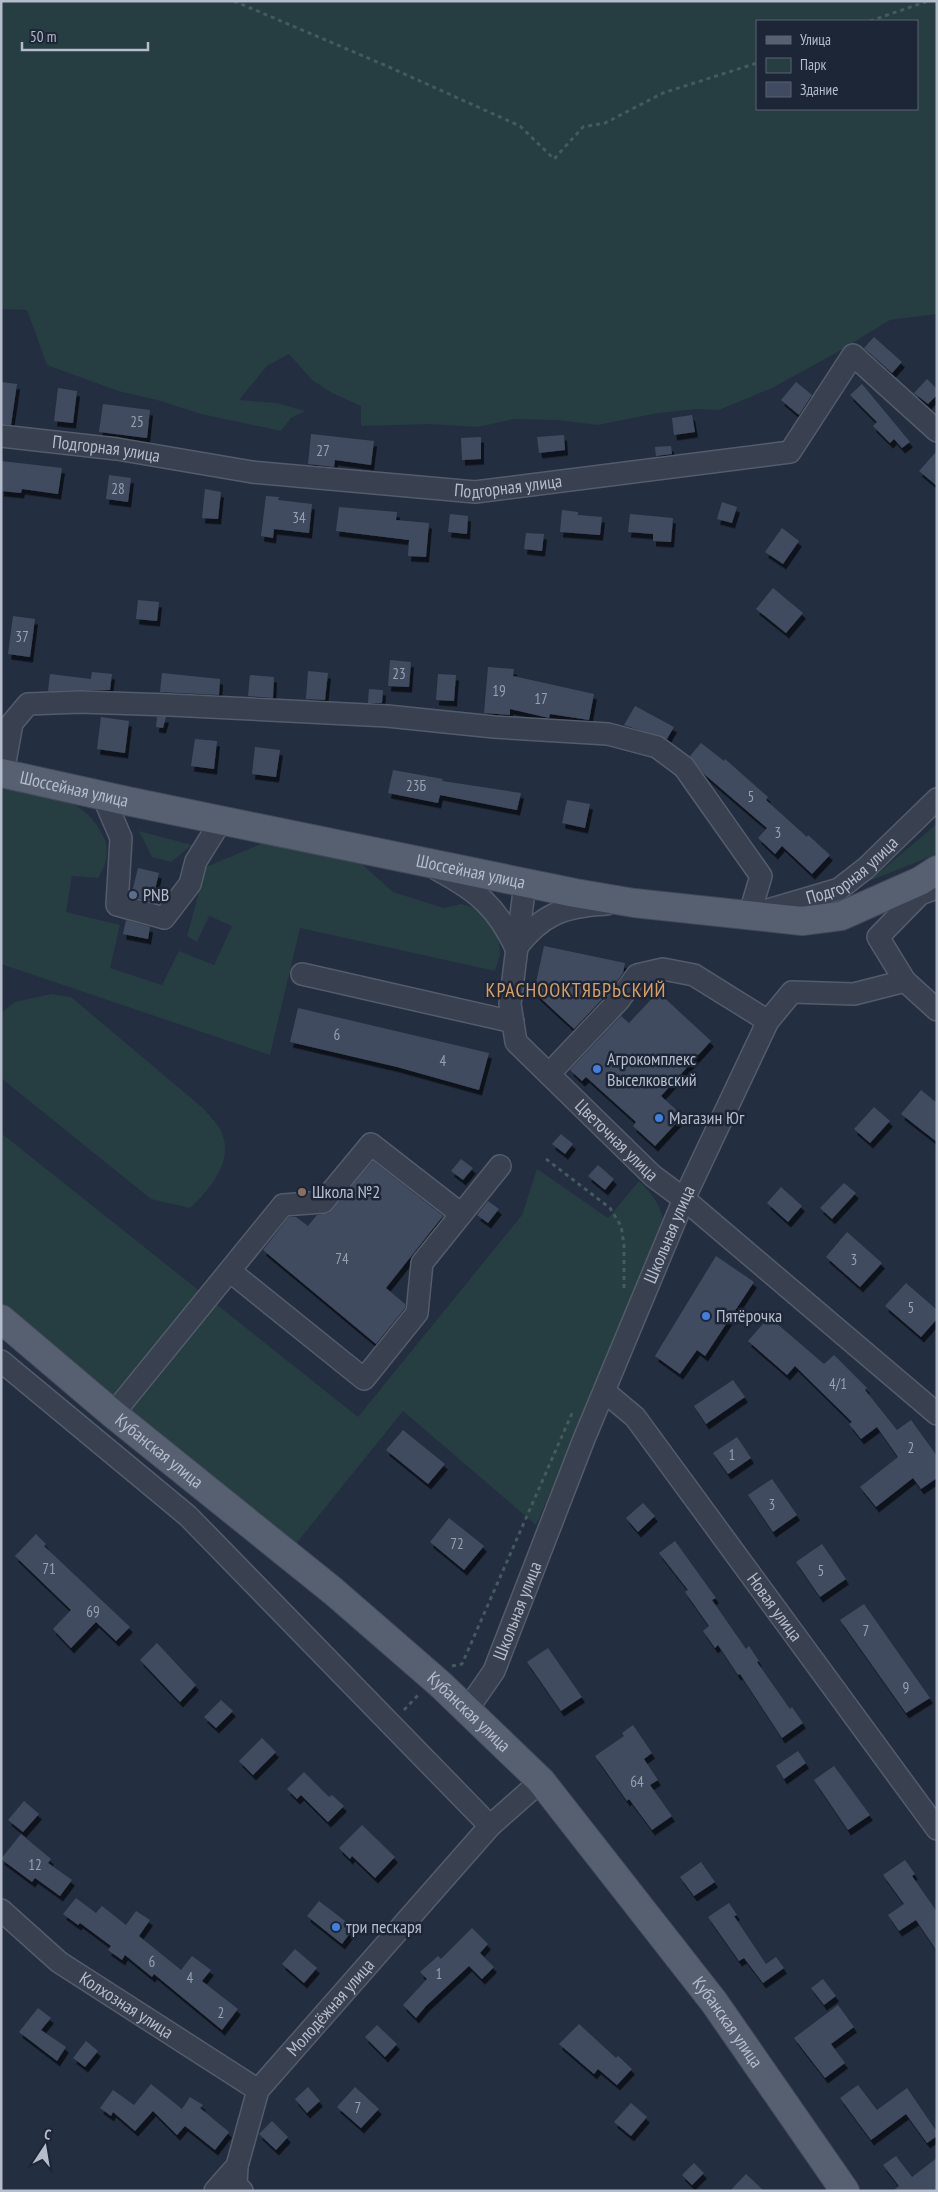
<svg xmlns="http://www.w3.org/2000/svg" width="938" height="2192" viewBox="0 0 938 2192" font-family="'PT Sans Narrow',sans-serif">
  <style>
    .green { fill: #263d42; fill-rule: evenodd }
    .building { fill: #404b61; filter: url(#shadow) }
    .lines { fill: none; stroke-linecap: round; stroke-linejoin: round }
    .minor-casing { stroke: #535c6b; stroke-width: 24 }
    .major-casing { stroke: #424a5a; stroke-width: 30 }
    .path { stroke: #445a5f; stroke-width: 3; stroke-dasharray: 4 4; stroke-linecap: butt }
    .minor { stroke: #394151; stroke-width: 21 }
    .major { stroke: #576071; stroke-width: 28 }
    .service-dot { fill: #5c6f8a; stroke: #1d2636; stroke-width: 2 }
    .shop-dot { fill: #3f7fe0; stroke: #1d2636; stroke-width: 2 }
    .education-dot { fill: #8d6e63; stroke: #1d2636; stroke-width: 2 }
    .labels { text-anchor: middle; stroke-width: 5; stroke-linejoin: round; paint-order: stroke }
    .number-label { font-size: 15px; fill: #98a0b0 }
    .street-label { font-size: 18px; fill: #b5bccb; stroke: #1d2636 }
    .poi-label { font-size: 18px; fill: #b5bccb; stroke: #1d2636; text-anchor: start }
    .quarter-label { font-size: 20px; letter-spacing: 1px; fill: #da9f61; stroke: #1d2636 }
  </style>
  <defs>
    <filter id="shadow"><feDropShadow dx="3" dy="5.5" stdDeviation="0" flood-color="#0009"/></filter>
  </defs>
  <rect width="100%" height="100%" fill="#242e41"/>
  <g class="green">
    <path d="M1,1h936v313l-47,6 -54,33 -64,35 -53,22 -21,-1 -40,4 -60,12 -41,-5 -43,-1 -36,8 -48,-3 -69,2v-20l-29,-13 -20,-13 -23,-26 -22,12 -28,34 38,3 28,8 -14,7 -10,13 -80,-17 -44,-14 -39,-9 -71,-26 -20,-55 -26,-1zM757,21h160v88h-160z"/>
    <path d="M1,787c42,8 83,6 103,51 6,13 2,28 -6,40l-26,-2 -6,36 54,13 -10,43 52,17 17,-34 35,14 18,-39 -23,-10 -12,26 -10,-6 19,-69 64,-27 86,19 37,33 51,16 17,-4 17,4 20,23 2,23 -5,17 -195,-43 -30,127 -269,-91z"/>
    <path d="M937,824v30l-68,27z"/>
    <path d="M139,831l53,14 -21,17 -19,-5z"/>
    <path d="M51,994l20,3 133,112c5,7 14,14 17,22 14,30 -11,58 -31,77l-39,-9 -150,-121v-65l14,-11z"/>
    <path d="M1,1133l357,284 164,-202 15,-46 71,49 31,-37c16,16 25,28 25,51l-128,293 -133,-114 -108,134 -294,-242z"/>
  </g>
  <g class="building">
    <path d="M874,337l28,25 -10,11 -28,-25z"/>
    <path d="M927,379l10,10v6l-9,9 -14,-11z"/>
    <path d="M1,382l16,2 -6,41 -10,-1z"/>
    <path d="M796,382l16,13 -13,20 -18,-15z"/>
    <path d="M862,384l48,58 -8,6 -8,-9 -4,4 -17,-17 4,-4 -27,-27z"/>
    <path d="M58,388l19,3 -4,32 -19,-2z"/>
    <path d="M103,404l47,6 -3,28 -48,-6z"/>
    <path d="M692,415l3,17 -21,3 -2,-17z"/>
    <path d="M311,434l63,7 -3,24 -36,-5 -1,7 -26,-3z"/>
    <path d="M564,435l1,15 -26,3 -2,-16z"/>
    <path d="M481,437v22l-19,1 -1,-22z"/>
    <path d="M671,446l1,8 -16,2 -1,-9z"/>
    <path d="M937,451v35l-18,-15z"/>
    <path d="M1,461l61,7 -4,26 -36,-5 -1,4 -20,-2z"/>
    <path d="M109,475l22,3 -3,24 -22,-3z"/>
    <path d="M205,489l16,3 -3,27 -16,-1z"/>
    <path d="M266,496l13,1 -1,3 34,4 -3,29 -35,-4 -1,9 -12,-2z"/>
    <path d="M722,502l15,5 -5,16 -15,-4z"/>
    <path d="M339,507l58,5 -1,8 33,3 -3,34 -18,-1 1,-16 -73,-9z"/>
    <path d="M562,510l16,2v3l24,2 -2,18 -40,-3z"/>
    <path d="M450,514l18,2 -1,18 -19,-2z"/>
    <path d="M630,514l43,4 -2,24 -18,-1v-7l-25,-2z"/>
    <path d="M782,528l17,13 -16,23 -18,-12z"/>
    <path d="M526,533l18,1 -2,17 -18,-2z"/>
    <path d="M773,588l30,25 -17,20 -30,-24z"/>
    <path d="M138,600l21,2 -2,19 -21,-2z"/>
    <path d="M13,616l22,3 -5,38 -22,-3z"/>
    <path d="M390,660l21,2 -2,25 -21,-1z"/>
    <path d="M488,667l26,2 -1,7 81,18 -5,26 -39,-6 -1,4 -39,-9v6l-26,-2z"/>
    <path d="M308,671l20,2 -3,27 -19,-1z"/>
    <path d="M92,672l20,2 -2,16 -62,1 2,-17 41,5z"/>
    <path d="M162,673l58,6 -1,16 -59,-3z"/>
    <path d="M438,674l18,1 -2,26 -18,-1z"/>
    <path d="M250,675l24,2 -1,21 -25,-2z"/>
    <path d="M369,689l14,1 -1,13h-14z"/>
    <path d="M635,706l39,21 -7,12 -43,-14z"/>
    <path d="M101,717l28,4 -4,32 -28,-4z"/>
    <path d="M157,717h9l-3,11 -7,-1z"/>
    <path d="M195,739l22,2 -3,28 -23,-3z"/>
    <path d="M701,743l23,18 1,-2 43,38 -2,3 41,37 1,-2 22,20 -18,19 -30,-28 -7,8 -17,-16 9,-10 -63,-54 -14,-18z"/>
    <path d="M255,747l25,3 -4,27 -24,-3z"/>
    <path d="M393,770l50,9 -1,2 79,12 -4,17 -77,-15 -2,8 -50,-10z"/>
    <path d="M567,800l23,4 -5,24 -23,-5z"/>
    <path d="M138,868l21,5 -7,29 -21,-6z"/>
    <path d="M126,920l24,7 -2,12 -25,-5z"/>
    <path d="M544,946l81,17 -2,10 -14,19 -35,37 -40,-37z"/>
    <path d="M658,992l53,49 -50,55 22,20 -28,30 -22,-20 3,-4 -50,-45 -4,4 -12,-11 51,-54 8,7z"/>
    <path d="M298,1008l191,45 -10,37 -82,-23 -107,-25z"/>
    <path d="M921,1090l16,13v39l-36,-28z"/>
    <path d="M874,1107l16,14 -20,22 -16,-14z"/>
    <path d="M561,1134l12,10 -8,10 -13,-10z"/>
    <path d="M461,1159l12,9 -10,12 -12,-9z"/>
    <path d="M373,1161l70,55 -57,72 19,16v4l-29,36 -113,-94 26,-33h7l12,9 9,-11 12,-2z"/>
    <path d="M598,1165l16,14 -9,11 -17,-14z"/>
    <path d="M844,1183l12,10 -24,26 -12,-11z"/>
    <path d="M781,1187l21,19 -14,16 -21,-19z"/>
    <path d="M488,1201l11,8 -11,14 -11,-8z"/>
    <path d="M847,1232l35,31 -22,24 -34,-30z"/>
    <path d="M716,1256l38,26 -49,74 -8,-6 -17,24 -25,-18z"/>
    <path d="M906,1283l31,27v9l-16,18 -36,-31z"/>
    <path d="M769,1317l55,47 10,-9 33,33 -2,2 32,40 14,-10 26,36v22l-16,11 -8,-11 -37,29 -16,-20 38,-30 -21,-30 -16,12 -12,-15 3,-2 -57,-56 -8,9 -39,-34z"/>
    <path d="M733,1380l12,17 -39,27 -12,-18z"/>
    <path d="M403,1430l42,34 -17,20 -42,-34z"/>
    <path d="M737,1437l14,21 -23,16 -15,-21z"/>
    <path d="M772,1479l25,36 -24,17 -25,-37z"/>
    <path d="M643,1503l12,13 -17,16 -12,-14z"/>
    <path d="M449,1518l35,28 -20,24 -34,-28z"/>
    <path d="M36,1534l10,10 -2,2 86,81 -14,14 -20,-19 -25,26 -18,-19 18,-19 -56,-54z"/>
    <path d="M675,1541l41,57 -4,2 34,49 3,-3 10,15 -2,1 33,47 2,-2 11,16 -21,15 -42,-64 -2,1 -20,-30 -3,3 -12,-17 6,-5 -24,-34 3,-2 -29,-37z"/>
    <path d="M822,1544l24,35 -26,18 -24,-35z"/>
    <path d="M864,1604l66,94 -24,15 -66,-93z"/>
    <path d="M157,1643l39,42 -16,17 -40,-42z"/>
    <path d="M548,1648l34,49 -21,14 -34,-49z"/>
    <path d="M221,1700l12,11 -17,17 -12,-11z"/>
    <path d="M633,1725l19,28 -8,6 14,21 -8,5 22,31 -20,14 -23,-31 -2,2 -32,-45 29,-20 -2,-3z"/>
    <path d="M262,1738l14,14 -23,23 -14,-14z"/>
    <path d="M798,1751l8,12 -22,16 -8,-13z"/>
    <path d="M834,1766l36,49 -22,15 -34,-50z"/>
    <path d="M304,1772l25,25 3,-2 12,11 -16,16 -27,-27 -4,4 -10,-10z"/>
    <path d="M24,1801l15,13 -16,18 -15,-12z"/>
    <path d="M362,1825l33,32 -20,21 -23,-22 -2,3 -11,-11z"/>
    <path d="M21,1834l30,25 -3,4 24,17 -12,16 -25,-18 -3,4 -31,-23z"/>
    <path d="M905,1860l10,14 -3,2 25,36v39l-21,-31 -17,11 -11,-16 16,-11 -21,-29z"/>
    <path d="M701,1862l14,20 -21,14 -14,-19z"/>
    <path d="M76,1898l20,15 6,-7 24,19 10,-14 14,9 -11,16 42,34 11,-14 19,14 -9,11 36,28 -16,21 -68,-56 -2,3 -27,-22 -3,5 -14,-10 3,-4 -31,-23 -2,2 -15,-11z"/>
    <path d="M319,1901l35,27 -12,16 -35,-28z"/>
    <path d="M729,1903l8,12 -3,1 32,48 10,-7 8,11 -21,15 -19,-25 -5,3 -31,-44z"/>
    <path d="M472,1928l16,16 -8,9 14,14 -12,12 -13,-13 -43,40 -10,12 -13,-13 24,-26 -7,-7 18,-16 3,3z"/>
    <path d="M295,1949l22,19 -13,15 -22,-19z"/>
    <path d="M823,1979l13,17 -12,9 -13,-17z"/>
    <path d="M838,2005l16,22 -23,17 14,19 -20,15 -31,-40z"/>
    <path d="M38,2008l13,10 -10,12 25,17 -9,14 -38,-29z"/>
    <path d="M579,2024l37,34 2,-2 14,13 -15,16 -19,-16 -4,5 -35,-30z"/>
    <path d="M377,2025l20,19 -12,13 -20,-20z"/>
    <path d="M86,2041l12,10 -13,16 -12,-9z"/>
    <path d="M151,2084l31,25 8,-12 13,8 -3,3 29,24 -14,18 -30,-24 -8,9 -24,-24 -18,20 -22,-19 -2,4 -11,-8 13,-18 21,15z"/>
    <path d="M858,2085l19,25 30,-22 30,44v4l-10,7 -21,-29 -35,26 -31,-42z"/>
    <path d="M308,2087l12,14 -13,12 -12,-14z"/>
    <path d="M355,2087l24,22 -18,19 -24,-21z"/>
    <path d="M631,2103l16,14 -16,19 -17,-14z"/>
    <path d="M272,2121l16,16 -12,13 -17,-16z"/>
    <path d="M896,2156l16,21 25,-19v33h-44l6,-5 -16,-21z"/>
    <path d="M694,2163l10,10 -12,12 -10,-10z"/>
    <path d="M746,2174l18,17h-34z"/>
  </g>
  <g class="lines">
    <defs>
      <g id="minor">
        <path id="s1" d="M1,436l116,13 135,23 223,20 315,-40 63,-97 84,76"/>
        <path d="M3,773l9,-50 16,-19 52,-2 90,3 217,11 107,11 114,7 49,13 27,20 77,109 -12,40"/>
        <path d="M103,796l18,42 -4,67 47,13 26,-34 6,-23 25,-40"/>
        <path d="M438,870c39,21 59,37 78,78 26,-34 48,-42 91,-44"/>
        <path id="s2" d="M525,883l-15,121 6,38 137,134 31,23 253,215"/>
        <path id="s3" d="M754,914l85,-25 27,-21 71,-69"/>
        <path d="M302,974l211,48"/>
        <path d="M905,981l32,29"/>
        <path d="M549,1074l70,-74 18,-25 26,-6 31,6 74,46"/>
        <path d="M231,1272l133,107 53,-66 5,-50 78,-97"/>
        <path d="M1,1361l187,155 302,310"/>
        <path id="s4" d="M605,1392l30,25 302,412"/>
        <path d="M113,1414l170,-209 40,-3 48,-58 90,70"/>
        <path id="s5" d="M467,1710l27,-39 90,-232 100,-240 84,-178 24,-29 62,2 51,-13 -27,-44 42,-43 17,-6"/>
        <path id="s6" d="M1,1910l58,52 199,128"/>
        <path d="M237,2166l-1,19 6,6"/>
        <path id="s7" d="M215,2191l22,-25 21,-76 232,-264 51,-45"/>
      </g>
      <g id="major">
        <path id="s8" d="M1,773l126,28 448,92 59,10 168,18 39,-5 79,-35 17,-11"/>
        <path id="s9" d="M1,1319l112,95 220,177 107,93 101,97 173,221 131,189"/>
      </g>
    </defs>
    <use href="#minor" class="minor-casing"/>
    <use href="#major" class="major-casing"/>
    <g class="path">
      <path d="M234,1l155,66 131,59 34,33 29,-32 22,-4 58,-30 94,-30"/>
      <path d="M870,21l58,-20"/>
      <path d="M546,1159l64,49 11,18 3,19v46"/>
      <path d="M452,1666l10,-2 111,-253"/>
      <path d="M404,1710l16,-17"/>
    </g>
    <use href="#minor" class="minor"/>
    <use href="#major" class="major"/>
  </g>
  <circle class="service-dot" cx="133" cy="895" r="5"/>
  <g class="shop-dot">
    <circle cx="597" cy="1069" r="5"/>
    <circle cx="659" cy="1118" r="5"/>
    <circle cx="706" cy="1316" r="5"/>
    <circle cx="336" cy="1927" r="5"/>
  </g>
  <circle class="education-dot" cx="302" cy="1192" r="5"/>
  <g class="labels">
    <g class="number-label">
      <text x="137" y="427">25</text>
      <text x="323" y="456">27</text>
      <text x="118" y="494">28</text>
      <text x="299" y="523">34</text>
      <text x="22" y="642">37</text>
      <text x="399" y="679">23</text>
      <text x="499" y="696">19</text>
      <text x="541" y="704">17</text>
      <text x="416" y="791">23Б</text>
      <text x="751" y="802">5</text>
      <text x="778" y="838">3</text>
      <text x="337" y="1040">6</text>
      <text x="443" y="1066">4</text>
      <text x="342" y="1264">74</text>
      <text x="854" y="1265">3</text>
      <text x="911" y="1313">5</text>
      <text x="838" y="1389">4/1</text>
      <text x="911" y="1453">2</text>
      <text x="732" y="1460">1</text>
      <text x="772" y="1510">3</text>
      <text x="457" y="1549">72</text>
      <text x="49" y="1574">71</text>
      <text x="821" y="1576">5</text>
      <text x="93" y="1617">69</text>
      <text x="866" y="1636">7</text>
      <text x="906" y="1693">9</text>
      <text x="637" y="1787">64</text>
      <text x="35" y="1870">12</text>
      <text x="152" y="1967">6</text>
      <text x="439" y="1979">1</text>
      <text x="190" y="1983">4</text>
      <text x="221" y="2018">2</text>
      <text x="358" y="2113">7</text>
    </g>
    <g class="street-label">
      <text dy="6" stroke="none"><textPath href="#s1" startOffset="106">Подгорная улица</textPath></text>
      <text dy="6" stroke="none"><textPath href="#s1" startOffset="511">Подгорная улица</textPath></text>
      <text dy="6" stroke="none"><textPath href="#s8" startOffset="75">Шоссейная улица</textPath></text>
      <text dy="6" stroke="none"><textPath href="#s3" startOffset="109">Подгорная улица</textPath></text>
      <text dy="6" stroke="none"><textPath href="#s8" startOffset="480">Шоссейная улица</textPath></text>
      <text dy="6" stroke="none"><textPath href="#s2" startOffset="301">Цветочная улица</textPath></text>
      <text dy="6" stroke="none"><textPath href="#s5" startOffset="518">Школьная улица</textPath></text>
      <text dy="6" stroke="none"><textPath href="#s9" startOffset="206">Кубанская улица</textPath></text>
      <text dy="6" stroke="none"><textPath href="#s4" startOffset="275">Новая улица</textPath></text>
      <text dy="6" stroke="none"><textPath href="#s5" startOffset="112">Школьная улица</textPath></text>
      <text dy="6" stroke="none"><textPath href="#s9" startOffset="611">Кубанская улица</textPath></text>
      <text dy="6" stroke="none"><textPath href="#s6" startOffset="158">Колхозная улица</textPath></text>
      <text dy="6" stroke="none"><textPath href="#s7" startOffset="222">Молодёжная улица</textPath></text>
      <text dy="6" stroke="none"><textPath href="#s9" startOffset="1016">Кубанская улица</textPath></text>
    </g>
    <g class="poi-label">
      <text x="143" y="901">PNB</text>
      <text x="607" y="1065">Агрокомплекс<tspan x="607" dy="21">Выселковский</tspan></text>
      <text x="669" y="1124">Магазин Юг</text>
      <text x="312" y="1198">Школа №2</text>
      <text x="716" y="1322">Пятёрочка</text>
      <text x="346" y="1933">три пескаря</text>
    </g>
    <g class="quarter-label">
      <text x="576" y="997">КРАСНООКТЯБРЬСКИЙ</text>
    </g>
  </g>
  <rect width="938" height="2192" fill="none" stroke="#b5bccb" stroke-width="5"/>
  <rect x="756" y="20" width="162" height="90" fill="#1d2636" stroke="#5a6272"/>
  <rect x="766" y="36" width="25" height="8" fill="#576071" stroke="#5a6272"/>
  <text x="800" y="45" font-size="15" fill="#b5bccb">Улица</text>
  <rect x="766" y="58" width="25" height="15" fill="#263d42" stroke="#5a6272"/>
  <text x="800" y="70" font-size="15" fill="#b5bccb">Парк</text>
  <rect x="766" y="82" width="25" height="15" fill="#404b61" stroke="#5a6272"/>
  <text x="800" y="95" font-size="15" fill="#b5bccb">Здание</text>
  <g transform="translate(45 2147) rotate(12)" stroke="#1d2636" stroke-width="4" paint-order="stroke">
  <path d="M0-4L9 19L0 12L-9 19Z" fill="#b5bccb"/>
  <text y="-8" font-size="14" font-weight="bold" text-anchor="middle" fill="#b5bccb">С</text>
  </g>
  <path d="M22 42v8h126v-8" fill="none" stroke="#b5bccb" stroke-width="2.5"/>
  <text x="30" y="42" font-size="15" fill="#b5bccb" stroke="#1d2636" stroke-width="4" paint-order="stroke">50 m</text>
</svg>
